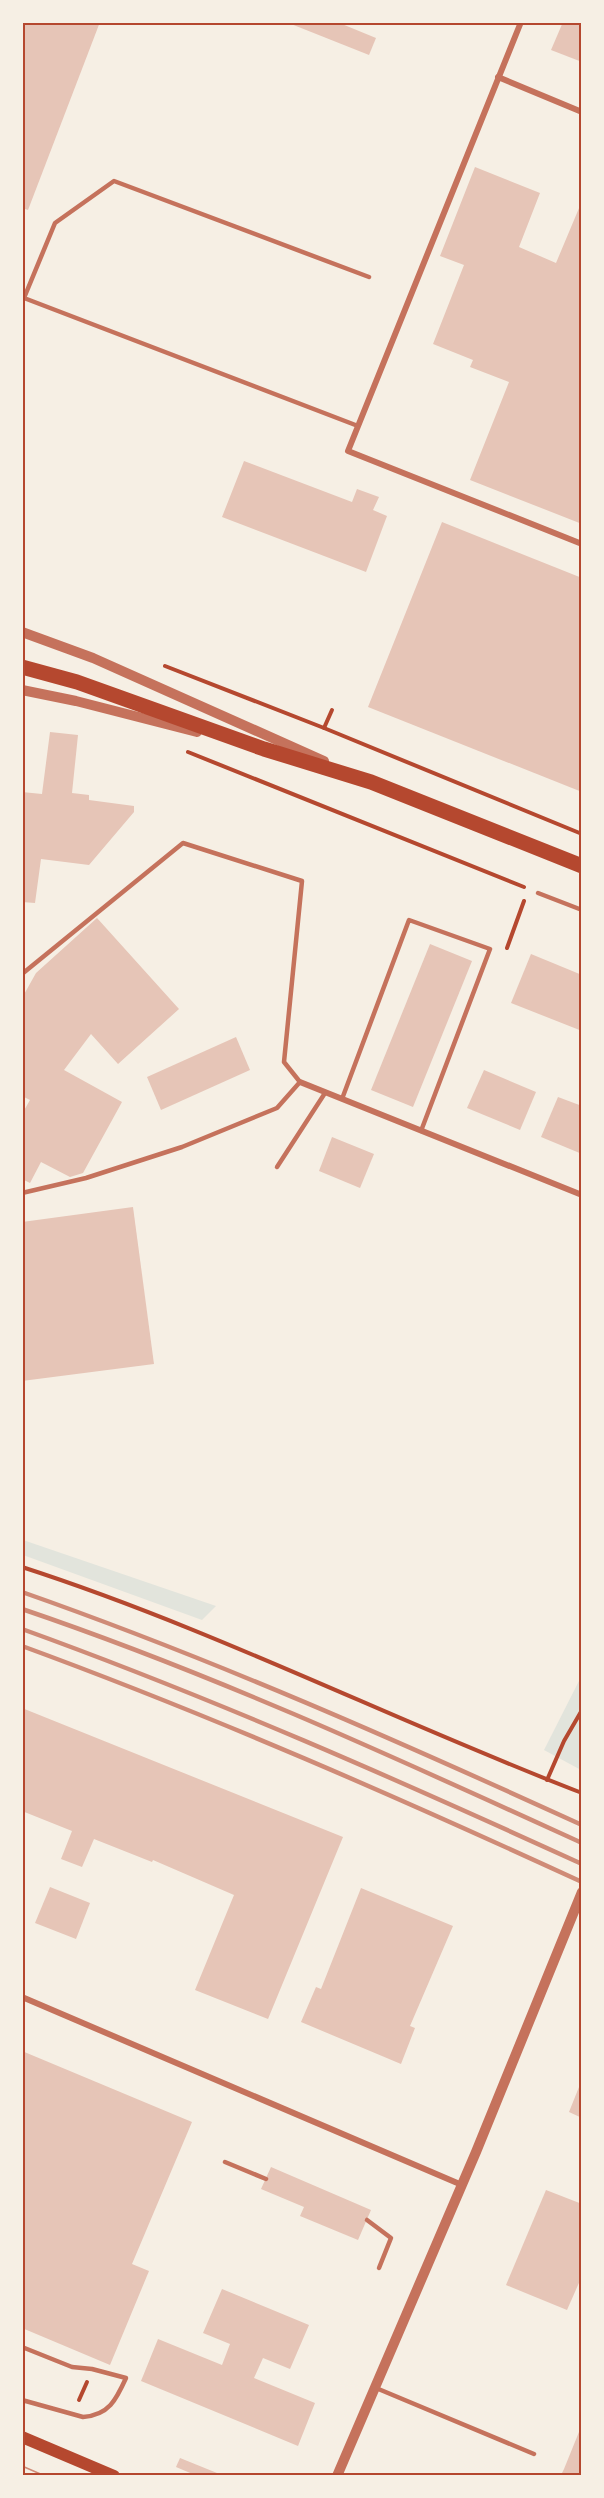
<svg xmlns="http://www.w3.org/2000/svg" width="604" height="2498" viewBox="0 0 604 2498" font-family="'Roboto Condensed',sans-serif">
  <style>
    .green { fill: #e2e4dc }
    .building { fill: #e6c5b7 }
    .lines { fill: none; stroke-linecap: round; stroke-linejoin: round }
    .path { stroke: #b5482f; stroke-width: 4 }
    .service { stroke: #c5725c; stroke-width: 4.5 }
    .minor { stroke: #c5725c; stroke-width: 6 }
    .tertiary { stroke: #c5725c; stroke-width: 10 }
    .secondary { stroke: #b5482f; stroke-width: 12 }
    .primary { stroke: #b5482f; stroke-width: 15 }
    .tram { stroke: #cf8b77; stroke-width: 1.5 }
    .rail { stroke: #cf8b77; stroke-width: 4.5 }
    .neatline { fill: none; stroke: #b5482f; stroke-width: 2 }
  </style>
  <rect width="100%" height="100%" fill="#f6efe4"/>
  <g class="green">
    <path d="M23,1540l193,66 -14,14 -179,-65z"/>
    <path d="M581,1677v93l-37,-20z"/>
  </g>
  <g class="building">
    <path d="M22,22h78l-72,188 -6,-2z"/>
    <path d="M286,22h51l39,16 -7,17z"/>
    <path d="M563,22h19v40l-31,-12z"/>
    <path d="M475,167l65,26 -21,54 37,16 26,-62v323l-112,-44 39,-98 -39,-15 3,-7 -40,-16 31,-79 -24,-9z"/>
    <path d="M244,461l108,41 5,-13 22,8 -6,13 14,6 -21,56 -144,-55z"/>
    <path d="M442,522l140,56v214l-214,-85z"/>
    <path d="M50,732l28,3 -6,58 17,2v5l45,6v6l-45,53 -48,-6 -6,44 -13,-1v-110l20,2z"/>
    <path d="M97,918l82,91 -61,55 -27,-30 -27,36 58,32 -39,71 -13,4 -29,-15 -11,21 -8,-4v-65l8,-14 -8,-4v-98l14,-25z"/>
    <path d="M430,944l42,17 -59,146 -42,-17z"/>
    <path d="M531,954l51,21v56l-71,-28z"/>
    <path d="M236,1037l14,33 -89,40 -14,-33z"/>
    <path d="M484,1070l52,22 -16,38 -53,-22z"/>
    <path d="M558,1097l24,9v48l-41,-17z"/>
    <path d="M332,1137l42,17 -14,34 -41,-17z"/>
    <path d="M133,1207l21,157 -132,17v-159z"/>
    <path d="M22,1708l321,129 -75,182 -73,-29 39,-95 -81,-35 -1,2 -58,-23 -12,28 -21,-8 11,-28 -50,-20z"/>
    <path d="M50,1887l40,16 -14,36 -41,-16z"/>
    <path d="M361,1888l92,38 -43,100 5,2 -14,36 -100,-42 15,-35 5,2z"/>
    <path d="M22,2051l170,71 -60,142 17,7 -39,94 -88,-37z"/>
    <path d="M581,2082h1v36l-13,-6z"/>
    <path d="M271,2167l100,43 -13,30 -58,-24 4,-9 -43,-18z"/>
    <path d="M546,2190l36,14v72l-15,34 -61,-25z"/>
    <path d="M222,2289l87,36 -19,44 -27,-11 -9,20 61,25 -17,43 -157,-65 17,-42 64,26 8,-21 -27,-11z"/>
    <path d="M581,2427l1,48h-21l3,-6z"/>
    <path d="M180,2458l42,17h-27l-19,-8z"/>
  </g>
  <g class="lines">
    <g class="path">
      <path d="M165,666l159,62 258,106"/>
      <path d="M324,728l8,-18"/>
      <path d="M188,752l336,135"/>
      <path d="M507,948l17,-47"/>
      <path d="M22,1567c192,62 372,154 560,226"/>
      <path d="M547,1780l17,-39 18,-31"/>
      <path d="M79,2400l8,-18"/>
    </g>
    <g class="service">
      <path d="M358,426l-334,-128 31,-75 59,-42 255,96"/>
      <path d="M538,893l44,17"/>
      <path d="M22,974l161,-131 119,38 -18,181 16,20 -23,26 -95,39 -96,31 -64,15"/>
      <path d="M342,1099l67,-179 81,29 -69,182"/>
      <path d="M277,1167l48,-74"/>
      <path d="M225,2162l41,17"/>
      <path d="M367,2220l24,18 -12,30"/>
      <path d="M22,2347l50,20 20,2 34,9c-10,22 -17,37 -43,39l-61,-17"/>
      <path d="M376,2388l158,66"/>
    </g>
    <g class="minor">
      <path d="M521,22l-173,429 234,93"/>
      <path d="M498,77l84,35"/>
      <path d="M300,1082l282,113"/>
      <path d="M22,1997l440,188"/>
    </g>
    <g class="tertiary">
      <path d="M22,632l71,26 231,103"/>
      <path d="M22,690l54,11 121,31"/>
      <path d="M337,2476l139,-324 106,-260"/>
    </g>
    <path class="secondary" d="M22,2437l92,39"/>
    <path class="primary" d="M22,667l55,15 187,67 107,33 211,84"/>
    <path class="tram" d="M22,2466l23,10"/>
    <g class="rail">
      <path d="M22,1592c191,67 376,149 560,233"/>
      <path d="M22,1609c192,65 376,150 560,234"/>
      <path d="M22,1629c191,69 376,151 560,235"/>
      <path d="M22,1646c191,70 375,151 560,236"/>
    </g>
  </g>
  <rect width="604" height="2498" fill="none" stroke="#f6efe4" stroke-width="48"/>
  <rect x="24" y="24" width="556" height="2450" class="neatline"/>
</svg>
